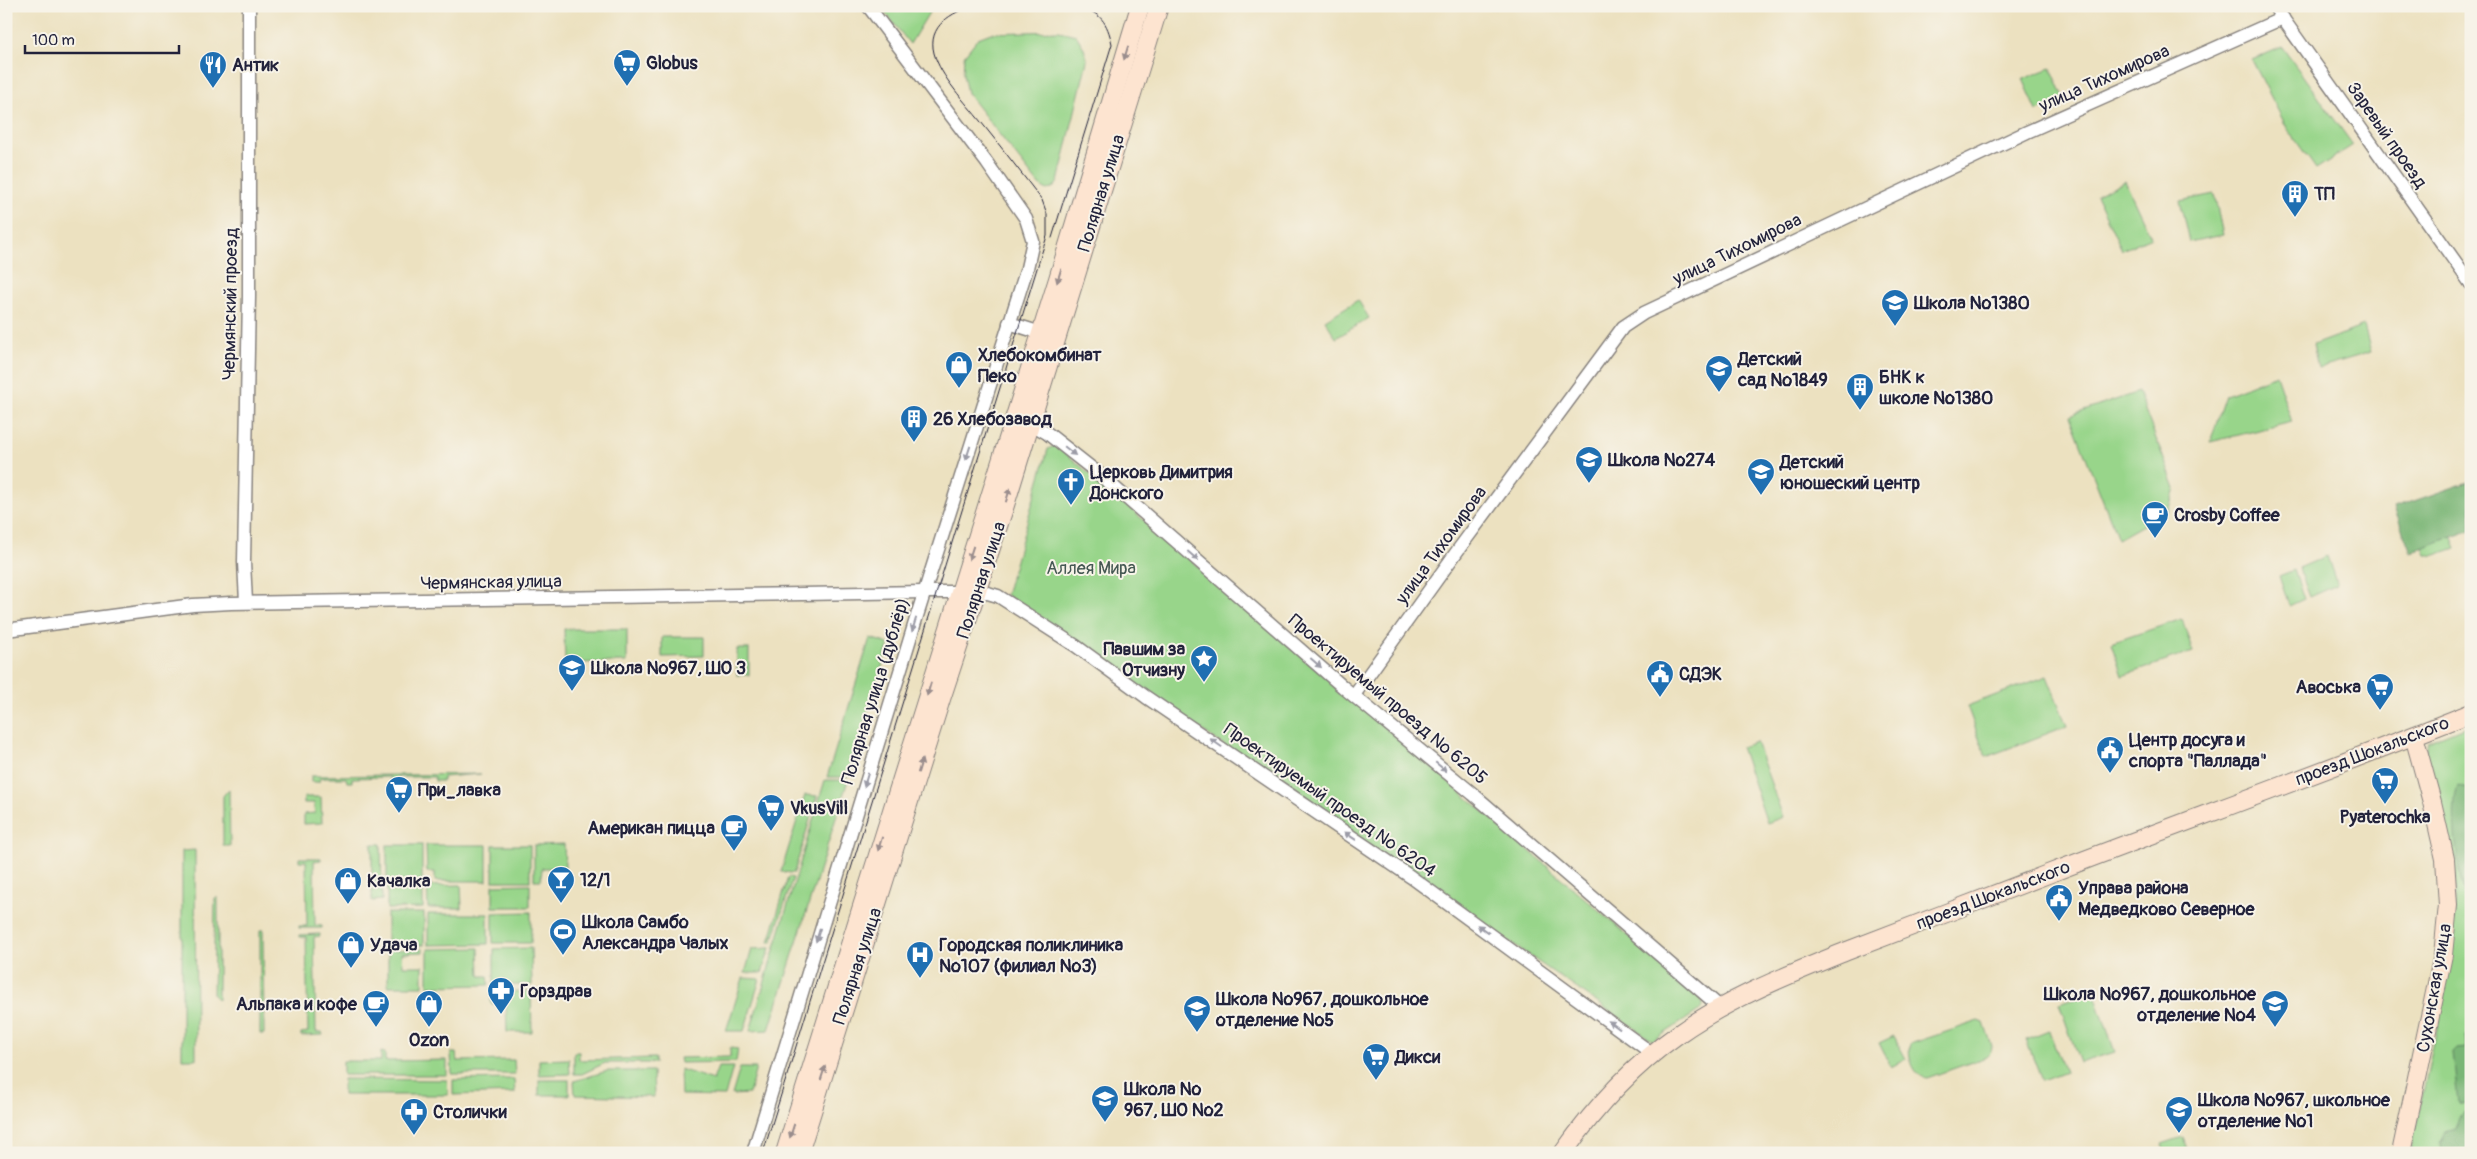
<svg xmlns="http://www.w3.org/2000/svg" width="2477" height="1159" viewBox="0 0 2477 1159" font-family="Pangolin,sans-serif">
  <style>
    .green { fill: #98d58a; stroke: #5d7c62 }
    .forest { fill: #7ab676; stroke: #4e6c58 }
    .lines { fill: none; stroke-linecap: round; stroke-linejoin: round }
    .street-casing { stroke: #87827e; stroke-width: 15 }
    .secondary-casing { stroke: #87827e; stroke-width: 20 }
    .street { stroke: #fff; stroke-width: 12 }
    .secondary { stroke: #fde4d0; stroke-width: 18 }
    .tram { stroke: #22223b; stroke-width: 1 }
    .oneway { fill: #9a8d8d }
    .oneway2 { fill: #9c9ca7 }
    .labels { text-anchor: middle; stroke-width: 4; stroke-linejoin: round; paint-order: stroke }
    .poi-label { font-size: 18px; font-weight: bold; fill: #22223b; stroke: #f7f3e8; text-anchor: start }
    .street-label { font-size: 18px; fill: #22223b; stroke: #f7f3e8 }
    .park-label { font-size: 18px; fill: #455853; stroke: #f7f3e8 }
  </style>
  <rect width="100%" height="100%" fill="#f7f3e8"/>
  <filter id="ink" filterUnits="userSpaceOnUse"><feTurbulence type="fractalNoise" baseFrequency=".02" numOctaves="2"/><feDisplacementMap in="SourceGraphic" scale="10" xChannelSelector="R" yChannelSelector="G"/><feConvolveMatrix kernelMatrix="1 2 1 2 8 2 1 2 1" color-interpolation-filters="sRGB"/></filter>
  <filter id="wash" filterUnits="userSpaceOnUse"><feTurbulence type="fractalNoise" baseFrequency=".0096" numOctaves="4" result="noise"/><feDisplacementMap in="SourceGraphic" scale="20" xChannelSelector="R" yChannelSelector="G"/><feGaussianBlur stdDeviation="1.12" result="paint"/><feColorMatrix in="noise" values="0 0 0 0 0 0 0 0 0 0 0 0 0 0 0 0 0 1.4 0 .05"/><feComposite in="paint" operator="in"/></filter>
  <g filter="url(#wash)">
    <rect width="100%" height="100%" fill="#ece1c0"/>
    <g class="green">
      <path d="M880,6h53l-23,38z"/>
      <path d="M1059,31l17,4 8,13 3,13 -29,121 -4,5 -7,3 -8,-5 -72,-92 -4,-19 1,-18 14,-18 13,-5z"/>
      <path d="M2282,47l71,98 -37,24 -29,-41 -35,-68z"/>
      <path d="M2051,68l14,31 -28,12 -14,-32z"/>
      <path d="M2125,181l26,56 -29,13 -26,-55z"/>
      <path d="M2214,194l9,41 -34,7 -9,-41z"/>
      <path d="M1358,300l11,18 -33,20 -11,-18z"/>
      <path d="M2364,326l7,26 -53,16 -5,-23z"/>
      <path d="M2276,375l16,47 -82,20 16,-47z"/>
      <path d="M2138,392l37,96 -7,23 -50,28 -48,-123z"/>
      <path d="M1056,445l645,553 2,6 -3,6 -47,31 -647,-446 42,-146z"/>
      <path d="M2445,520l11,28 -23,8 -7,-2 -10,-23z"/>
      <path d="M2327,556l10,29 -27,12 -11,-29z"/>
      <path d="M2294,570l10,29 -15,7 -10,-30z"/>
      <path d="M2182,619l11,33 -71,24 -11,-33z"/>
      <path d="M564,629h63v33l-62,1z"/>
      <path d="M662,637h42v19l-42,1z"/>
      <path d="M870,638l19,6 -41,133h-21z"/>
      <rect x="737" y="649" width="12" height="26"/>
      <path d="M2047,676l20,50 -81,31 -19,-51z"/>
      <path d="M2471,724v429h-61l30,-139 11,-60 4,-51v-34l-30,-117 3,-10z"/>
      <path d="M1756,742l27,75 -16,6 -26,-76z"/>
      <path d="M481,774l-38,3v4h-8l-1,-4h-37v5h-7v-5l-38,1v4h-5l-1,-4h-26l-1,4h-8v-6z"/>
      <path d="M825,780h23l-79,250 -19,1z"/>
      <path d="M229,789l1,57h-7v-50z"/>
      <path d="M805,795l12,1 -23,77 -13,-1z"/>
      <path d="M304,797h17l1,26 -18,1v-10l11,-1 -1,-10h-10z"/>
      <path d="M372,844h9l1,56 -10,1z"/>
      <path d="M564,844l1,24h-23l-1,12h-7v-35z"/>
      <rect x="387" y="845" width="35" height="36"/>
      <path d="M426,845h61v36h-52v-9h-8z"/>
      <rect x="493" y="845" width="37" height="36"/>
      <path d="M195,850l1,209h-14v-208z"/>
      <path d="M299,858h22v2l-7,1 1,64 7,1v2h-23v-2h8l-1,-65h-7z"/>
      <path d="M788,877l5,1 -21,64h-3z"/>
      <path d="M530,884v23h-37v-22z"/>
      <path d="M423,885v23l-36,1v-23z"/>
      <path d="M461,885l1,23h-34l-1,-22z"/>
      <path d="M215,898h3v102l-5,-5z"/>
      <path d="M531,912v31h-38v-30z"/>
      <rect x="387" y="913" width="37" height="32"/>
      <path d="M428,914h60v30l-60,1z"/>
      <path d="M260,930h3l1,104h-4z"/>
      <path d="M320,934v2l-6,1 2,95h6l1,3 -22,1v-3l7,-1 -2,-95h-7v-2z"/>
      <path d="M479,948l1,28h8l1,9 -61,1v-37z"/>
      <path d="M531,948l1,37h-38v-36z"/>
      <path d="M770,948l-8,25h-17l7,-24z"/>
      <path d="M423,949v3l-21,1 1,13h20v20h-35v-36z"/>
      <path d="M743,978l17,1 -16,52h-18z"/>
      <path d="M531,991l1,41h-25l-1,-28h-15v-12z"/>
      <path d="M2094,992l21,60 -35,11 -21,-60z"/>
      <path d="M1979,1021l5,2 8,24 -1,5 -5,5 -59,21c-13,-1 -20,-22 -17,-34z"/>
      <path d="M2049,1031l16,41 -23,9 -16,-41z"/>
      <path d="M1894,1036l12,23 -15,8 -12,-24z"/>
      <path d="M730,1048l8,1 -2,13 -56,1 -1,-5 51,-1z"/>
      <path d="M381,1052l4,1v8l62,-1v15h-104v-14h38z"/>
      <path d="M574,1052h5v8l76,-2v5h-50l-23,11h-8z"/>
      <path d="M451,1053h5l1,8 57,-1 1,14h-63z"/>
      <path d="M569,1059l1,15 -31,1v-15z"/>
      <path d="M718,1067h15l-8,29 -44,-1 -1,-26 33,11z"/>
      <path d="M740,1068h16l-7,26 -17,1z"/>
      <path d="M607,1071h46l1,26 -79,-2 -1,-14z"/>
      <path d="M343,1079l104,1 1,15h-105z"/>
      <path d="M514,1079l1,14 -62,2v-15z"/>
      <rect x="539" y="1080" width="30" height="15"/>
      <path d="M2183,1137l5,16h-23l-3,-9z"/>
    </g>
    <g class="forest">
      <path d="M2471,481v49l-60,22 -17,-44z"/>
      <path d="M2458,785l13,4 -1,119c-12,-20 -21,-100 -12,-123z"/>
      <path d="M2471,1034v69l-13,-1 -5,-49 4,-4 10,-1 -1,-12z"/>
      <path d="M2464,1111h5l2,42h-30l-1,-10 6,-11 10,-3 3,-12z"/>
    </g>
  </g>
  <g filter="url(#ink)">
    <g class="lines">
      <defs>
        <g id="street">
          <path d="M2274,6l197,278"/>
          <path d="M1009,323l32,10"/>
          <path d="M1030,423l17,10 52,41 244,213 130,107 247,213"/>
          <path d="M246,602l-2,-40 5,-266v-290"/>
          <path d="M6,630l187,-25 38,-2 694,-11h59l14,4 78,50 70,51 265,180 242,177"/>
          <path d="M1354,695l104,-145 165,-223 21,-14 383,-181 256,-114"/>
          <path d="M753,1153l163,-534 111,-351 6,-27 -7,-22 -39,-56 -119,-157"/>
        </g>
        <g id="secondary">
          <path d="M785,1153l273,-874 82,-273"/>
          <path d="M799,1153l142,-454 64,-194 154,-499"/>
          <path d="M1563,1153c31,-44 70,-87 114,-118 52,-37 111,-60 170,-84 67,-26 134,-51 201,-77 141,-54 283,-105 423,-161"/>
          <path d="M2401,1153l42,-198 5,-50 -3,-46 -13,-57 -18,-66"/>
        </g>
      </defs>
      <use href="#street" class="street-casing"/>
      <use href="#secondary" class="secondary-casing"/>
      <use href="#street" class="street"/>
      <use href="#secondary" class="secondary"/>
      <g class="tram">
        <path d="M1052,238l60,-194c-5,-23 -11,-30 -33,-38"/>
        <path d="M763,1153l284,-917v-22l-5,-14c-20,-26 -40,-52 -61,-78 -15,-19 -41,-46 -47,-69 -7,-27 18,-41 39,-47"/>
      </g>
    </g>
    <defs><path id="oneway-solid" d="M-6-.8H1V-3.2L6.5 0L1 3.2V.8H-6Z" transform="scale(1.25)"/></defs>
    <g class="oneway">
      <use href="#oneway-solid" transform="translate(1126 53) rotate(107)"/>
      <use href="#oneway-solid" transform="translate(1059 276) rotate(107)"/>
      <use href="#oneway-solid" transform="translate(1008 495) rotate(-73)"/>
      <use href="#oneway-solid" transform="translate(971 553) rotate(108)"/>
      <use href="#oneway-solid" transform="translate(929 689) rotate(107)"/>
      <use href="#oneway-solid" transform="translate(920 766) rotate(-73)"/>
      <use href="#oneway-solid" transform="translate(880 844) rotate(107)"/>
      <use href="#oneway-solid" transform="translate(823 1073) rotate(-72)"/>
      <use href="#oneway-solid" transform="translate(792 1131) rotate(108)"/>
    </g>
    <g class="oneway2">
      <use href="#oneway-solid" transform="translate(1070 451) rotate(39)"/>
      <use href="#oneway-solid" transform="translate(968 453) rotate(108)"/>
      <use href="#oneway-solid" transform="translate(1193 556) rotate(41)"/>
      <use href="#oneway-solid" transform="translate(914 625) rotate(107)"/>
      <use href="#oneway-solid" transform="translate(1316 663) rotate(41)"/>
      <use href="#oneway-solid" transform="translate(1216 743) rotate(-145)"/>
      <use href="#oneway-solid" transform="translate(1441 767) rotate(40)"/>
      <use href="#oneway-solid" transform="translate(866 780) rotate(107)"/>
      <use href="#oneway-solid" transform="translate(1350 836) rotate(-146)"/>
      <use href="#oneway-solid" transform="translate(1483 929) rotate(-144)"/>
      <use href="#oneway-solid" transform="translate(818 935) rotate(107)"/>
      <use href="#oneway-solid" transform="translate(1614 1025) rotate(-144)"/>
    </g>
  </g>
  <defs>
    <symbol id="supermarket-pin" viewBox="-11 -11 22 30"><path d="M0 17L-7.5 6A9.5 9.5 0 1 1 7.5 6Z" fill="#1f6fb2" stroke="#f7f3e8"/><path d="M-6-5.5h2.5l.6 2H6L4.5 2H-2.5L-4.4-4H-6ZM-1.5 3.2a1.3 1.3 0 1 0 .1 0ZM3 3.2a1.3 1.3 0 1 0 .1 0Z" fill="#fff"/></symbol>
    <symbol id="restaurant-pin" viewBox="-11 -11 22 30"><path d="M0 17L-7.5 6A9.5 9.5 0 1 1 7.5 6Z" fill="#1f6fb2" stroke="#f7f3e8"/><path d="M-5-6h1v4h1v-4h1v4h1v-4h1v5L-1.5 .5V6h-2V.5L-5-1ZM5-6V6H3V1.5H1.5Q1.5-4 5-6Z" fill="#fff"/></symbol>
    <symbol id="building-pin" viewBox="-11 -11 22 30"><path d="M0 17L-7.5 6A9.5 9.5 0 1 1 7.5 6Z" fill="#1f6fb2" stroke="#f7f3e8"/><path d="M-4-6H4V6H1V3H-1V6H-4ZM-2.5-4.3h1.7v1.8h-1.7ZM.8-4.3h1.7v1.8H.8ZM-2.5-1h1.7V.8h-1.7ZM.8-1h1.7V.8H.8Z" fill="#fff"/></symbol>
    <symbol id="school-pin" viewBox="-11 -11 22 30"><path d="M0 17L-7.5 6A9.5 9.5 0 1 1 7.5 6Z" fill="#1f6fb2" stroke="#f7f3e8"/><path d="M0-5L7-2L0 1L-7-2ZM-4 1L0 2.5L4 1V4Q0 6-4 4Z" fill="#fff"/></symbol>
    <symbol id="shop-pin" viewBox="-11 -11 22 30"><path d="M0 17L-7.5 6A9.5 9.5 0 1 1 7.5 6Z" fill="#1f6fb2" stroke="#f7f3e8"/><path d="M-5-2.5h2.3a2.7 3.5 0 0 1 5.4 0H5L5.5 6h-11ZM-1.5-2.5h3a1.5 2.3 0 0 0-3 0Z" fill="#fff"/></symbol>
    <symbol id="church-pin" viewBox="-11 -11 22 30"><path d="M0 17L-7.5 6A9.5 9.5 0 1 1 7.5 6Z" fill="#1f6fb2" stroke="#f7f3e8"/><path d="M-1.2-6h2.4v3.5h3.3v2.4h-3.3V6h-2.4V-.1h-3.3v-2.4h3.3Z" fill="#fff"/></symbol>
    <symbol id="cafe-pin" viewBox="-11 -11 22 30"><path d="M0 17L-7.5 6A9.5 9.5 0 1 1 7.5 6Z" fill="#1f6fb2" stroke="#f7f3e8"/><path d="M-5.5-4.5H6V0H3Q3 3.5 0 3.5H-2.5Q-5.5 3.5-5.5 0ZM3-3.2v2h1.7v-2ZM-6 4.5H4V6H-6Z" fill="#fff"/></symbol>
    <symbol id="sight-pin" viewBox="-11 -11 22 30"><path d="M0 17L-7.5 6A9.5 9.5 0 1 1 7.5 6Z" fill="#1f6fb2" stroke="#f7f3e8"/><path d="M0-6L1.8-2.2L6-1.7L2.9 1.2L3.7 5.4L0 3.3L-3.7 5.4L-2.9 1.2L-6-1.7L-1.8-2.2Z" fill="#fff"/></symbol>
    <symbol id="civic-pin" viewBox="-11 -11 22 30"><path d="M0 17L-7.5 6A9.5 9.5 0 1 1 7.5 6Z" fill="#1f6fb2" stroke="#f7f3e8"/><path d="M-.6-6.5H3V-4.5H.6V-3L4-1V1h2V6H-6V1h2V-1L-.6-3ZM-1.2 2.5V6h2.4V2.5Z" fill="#fff"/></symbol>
    <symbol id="bar-pin" viewBox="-11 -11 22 30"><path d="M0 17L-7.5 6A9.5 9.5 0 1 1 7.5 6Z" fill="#1f6fb2" stroke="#f7f3e8"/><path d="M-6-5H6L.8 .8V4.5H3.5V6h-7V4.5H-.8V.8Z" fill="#fff"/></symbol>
    <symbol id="stadium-pin" viewBox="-11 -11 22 30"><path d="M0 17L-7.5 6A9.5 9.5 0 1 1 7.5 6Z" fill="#1f6fb2" stroke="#f7f3e8"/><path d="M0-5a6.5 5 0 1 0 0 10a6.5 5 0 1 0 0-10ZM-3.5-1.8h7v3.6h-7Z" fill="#fff"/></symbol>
    <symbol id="hospital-pin" viewBox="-11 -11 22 30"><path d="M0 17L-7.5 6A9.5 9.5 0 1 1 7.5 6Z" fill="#1f6fb2" stroke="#f7f3e8"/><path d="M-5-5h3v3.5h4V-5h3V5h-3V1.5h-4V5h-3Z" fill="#fff"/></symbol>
    <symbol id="pharmacy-pin" viewBox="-11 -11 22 30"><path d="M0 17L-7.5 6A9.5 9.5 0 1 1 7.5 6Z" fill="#1f6fb2" stroke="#f7f3e8"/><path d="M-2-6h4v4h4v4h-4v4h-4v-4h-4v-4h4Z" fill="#fff"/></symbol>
  </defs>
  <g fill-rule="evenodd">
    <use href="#supermarket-pin" x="611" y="47" width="32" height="43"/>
    <use href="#restaurant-pin" x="197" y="49" width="32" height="43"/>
    <use href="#building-pin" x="2279" y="178" width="32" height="43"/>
    <use href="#school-pin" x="1879" y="287" width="32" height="43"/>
    <use href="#shop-pin" x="943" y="349" width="32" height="43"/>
    <use href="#school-pin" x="1703" y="353" width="32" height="43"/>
    <use href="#building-pin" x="1844" y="371" width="32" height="43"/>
    <use href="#building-pin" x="898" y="403" width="32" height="43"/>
    <use href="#school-pin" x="1573" y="444" width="32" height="43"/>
    <use href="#school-pin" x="1745" y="456" width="32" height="43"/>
    <use href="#church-pin" x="1055" y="466" width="32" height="43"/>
    <use href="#cafe-pin" x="2139" y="499" width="32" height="43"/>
    <use href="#sight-pin" x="1188" y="643" width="32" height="43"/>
    <use href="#school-pin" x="556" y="652" width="32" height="43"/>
    <use href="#civic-pin" x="1644" y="658" width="32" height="43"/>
    <use href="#supermarket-pin" x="2364" y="671" width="32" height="43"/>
    <use href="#civic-pin" x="2094" y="734" width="32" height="43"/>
    <use href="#supermarket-pin" x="2369" y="765" width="32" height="43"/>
    <use href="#supermarket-pin" x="383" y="774" width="32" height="43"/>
    <use href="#supermarket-pin" x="755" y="792" width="32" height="43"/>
    <use href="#cafe-pin" x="718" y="812" width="32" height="43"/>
    <use href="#bar-pin" x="545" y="864" width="32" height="43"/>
    <use href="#shop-pin" x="332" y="865" width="32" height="43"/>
    <use href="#civic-pin" x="2043" y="882" width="32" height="43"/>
    <use href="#stadium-pin" x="547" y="916" width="32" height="43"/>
    <use href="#shop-pin" x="335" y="929" width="32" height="43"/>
    <use href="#hospital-pin" x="904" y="939" width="32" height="43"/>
    <use href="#pharmacy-pin" x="485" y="975" width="32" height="43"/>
    <use href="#cafe-pin" x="360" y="988" width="32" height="43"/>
    <use href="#shop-pin" x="413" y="988" width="32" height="43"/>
    <use href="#school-pin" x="2259" y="988" width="32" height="43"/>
    <use href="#school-pin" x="1181" y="993" width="32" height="43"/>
    <use href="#supermarket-pin" x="1360" y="1041" width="32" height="43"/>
    <use href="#school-pin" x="1089" y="1083" width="32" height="43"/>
    <use href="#school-pin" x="2163" y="1094" width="32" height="43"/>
    <use href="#pharmacy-pin" x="398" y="1096" width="32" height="43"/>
  </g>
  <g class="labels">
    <g class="poi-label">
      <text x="646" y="69">Globus</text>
      <text x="232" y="71">Антик</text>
      <text x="2314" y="200">ТП</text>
      <text x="1914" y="309">Школа №1380</text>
      <text x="978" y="361">Хлебокомбинат<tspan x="978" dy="21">Пеко</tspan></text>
      <text x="1738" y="365">Детский<tspan x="1738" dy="21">сад №1849</tspan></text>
      <text x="1879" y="383">БНК к<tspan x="1879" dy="21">школе №1380</tspan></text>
      <text x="933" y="425">26 Хлебозавод</text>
      <text x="1608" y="466">Школа №274</text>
      <text x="1780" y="468">Детский<tspan x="1780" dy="21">юношеский центр</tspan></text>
      <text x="1090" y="478">Церковь Димитрия<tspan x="1090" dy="21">Донского</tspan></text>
      <text x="2174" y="521">Crosby Coffee</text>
      <text x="1185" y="655" text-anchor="end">Павшим за<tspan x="1185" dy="21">Отчизну</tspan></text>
      <text x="591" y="674">Школа №967, ШО 3</text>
      <text x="1679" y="680">СДЭК</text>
      <text x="2361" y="693" text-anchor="end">Авоська</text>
      <text x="2129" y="746">Центр досуга и<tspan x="2129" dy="21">спорта "Паллада"</tspan></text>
      <text x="418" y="796">При_лавка</text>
      <text x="790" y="814">VkusVill</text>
      <text x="2385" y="823" text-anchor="middle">Pyaterochka</text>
      <text x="715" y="834" text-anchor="end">Американ пицца</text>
      <text x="580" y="886">12/1</text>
      <text x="367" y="887">Качалка</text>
      <text x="2078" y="894">Управа района<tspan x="2078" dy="21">Медведково Северное</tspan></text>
      <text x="582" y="928">Школа Самбо<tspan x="582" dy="21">Александра Чалых</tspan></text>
      <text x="370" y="951">Удача</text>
      <text x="939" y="951">Городская поликлиника<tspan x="939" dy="21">№107 (филиал №3)</tspan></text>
      <text x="520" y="997">Горздрав</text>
      <text x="2256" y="1000" text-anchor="end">Школа №967, дошкольное<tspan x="2256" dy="21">отделение №4</tspan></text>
      <text x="1216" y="1005">Школа №967, дошкольное<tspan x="1216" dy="21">отделение №5</tspan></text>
      <text x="357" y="1010" text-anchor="end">Альпака и кофе</text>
      <text x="429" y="1046" text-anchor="middle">Ozon</text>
      <text x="1395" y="1063">Дикси</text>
      <text x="1124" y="1095">Школа №<tspan x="1124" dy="21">967, ШО №2</tspan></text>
      <text x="2198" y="1106">Школа №967, школьное<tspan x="2198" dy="21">отделение №1</tspan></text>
      <text x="433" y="1118">Столички</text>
    </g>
    <g class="street-label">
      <text transform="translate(2104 78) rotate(-24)" y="6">улица Тихомирова</text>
      <text transform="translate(2387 135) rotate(55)" y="6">Заревый проезд</text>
      <text transform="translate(1101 193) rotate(-73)" y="6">Полярная улица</text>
      <text transform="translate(1737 249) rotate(-26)" y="6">улица Тихомирова</text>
      <text transform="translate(230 304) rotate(-89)" y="6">Чермянский проезд</text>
      <text transform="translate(1441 545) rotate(-54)" y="6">улица Тихомирова</text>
      <text transform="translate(981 580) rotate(-72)" y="6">Полярная улица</text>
      <text transform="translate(491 582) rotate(-1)" y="6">Чермянская улица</text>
      <text transform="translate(875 691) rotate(-73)" y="6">Полярная улица (дублёр)</text>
      <text transform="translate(1388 699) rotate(40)" y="6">Проектируемый проезд № 6205</text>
      <text transform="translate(2372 751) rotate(-21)" y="6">проезд Шокальского</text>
      <text transform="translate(1330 800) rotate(35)" y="6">Проектируемый проезд № 6204</text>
      <text transform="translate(1993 895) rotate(-21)" y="6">проезд Шокальского</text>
      <text transform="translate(857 966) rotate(-72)" y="6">Полярная улица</text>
      <text transform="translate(2434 988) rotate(-80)" y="6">Сухонская улица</text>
    </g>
    <g class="park-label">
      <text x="1091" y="574">Аллея Мира</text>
    </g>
  </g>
  <rect width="2477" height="1159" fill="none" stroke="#f7f3e8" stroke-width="25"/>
  <path d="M25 45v8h154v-8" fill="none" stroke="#22223b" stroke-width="2.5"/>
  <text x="32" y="45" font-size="15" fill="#22223b" stroke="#f7f3e8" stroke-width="4" paint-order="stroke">100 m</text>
</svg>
